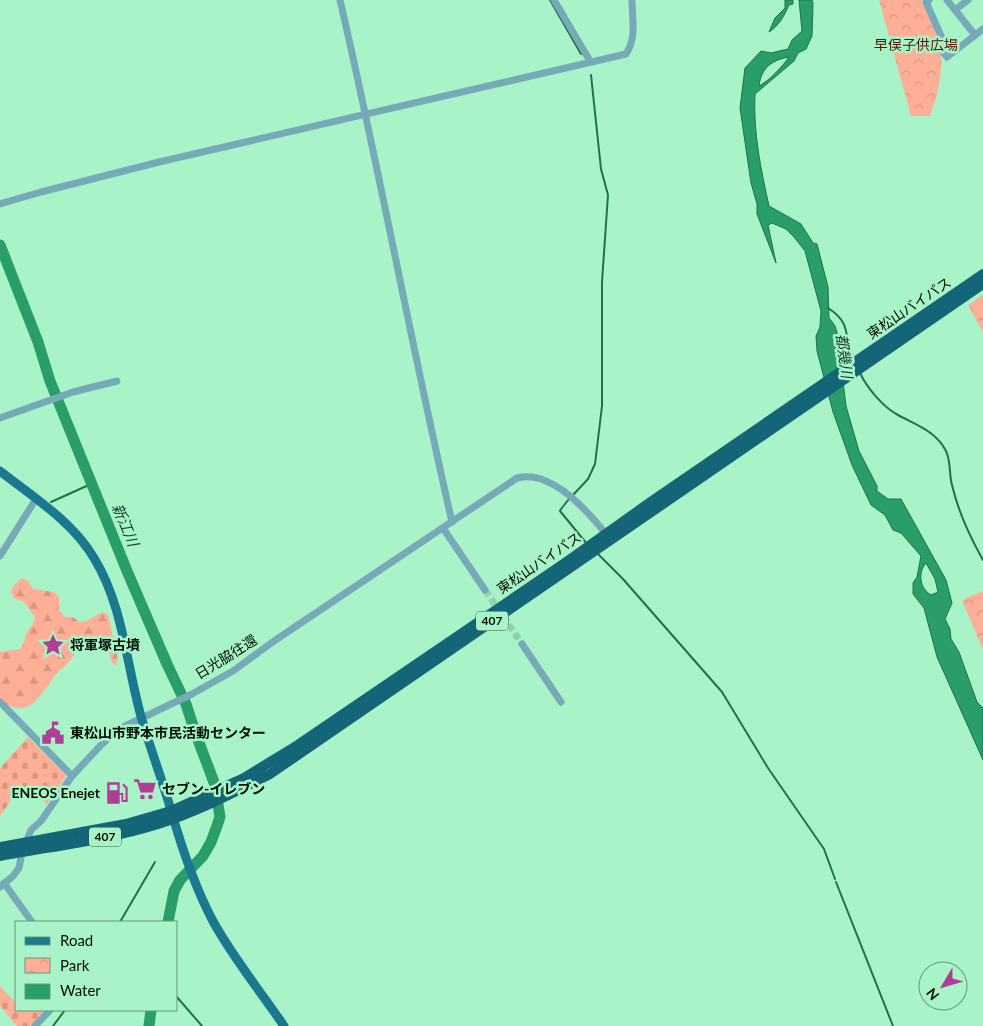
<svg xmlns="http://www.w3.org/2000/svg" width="983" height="1026" viewBox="0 0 983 1026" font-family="Lato,'Noto Sans JP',sans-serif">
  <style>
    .forest { fill: url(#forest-firs) }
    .cemetery { fill: url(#cemetery-stones) }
    .park { fill: url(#park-crowns) }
    .water { fill: #2a9e68; stroke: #1d744b; fill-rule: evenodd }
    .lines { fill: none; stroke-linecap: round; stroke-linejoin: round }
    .stream { stroke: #1d744b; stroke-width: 2 }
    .river { stroke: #2a9e68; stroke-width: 11 }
    .minor-tunnel { stroke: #8fd1aa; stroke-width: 7; stroke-dasharray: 7 3.5; stroke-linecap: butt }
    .minor { stroke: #77aab9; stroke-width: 7 }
    .major { stroke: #1a798f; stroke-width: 9 }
    .highway { stroke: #146578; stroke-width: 10 }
    .labels { text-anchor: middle; stroke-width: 5; stroke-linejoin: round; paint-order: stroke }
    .shield { fill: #a8f3c7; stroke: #325540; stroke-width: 1 }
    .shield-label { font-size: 12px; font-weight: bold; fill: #001106 }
    .park-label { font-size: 14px; fill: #521400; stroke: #a8f3c7 }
    .street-label { font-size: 14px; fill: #001106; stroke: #a8f3c7 }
    .poi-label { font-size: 14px; font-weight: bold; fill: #001106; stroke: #a8f3c7; text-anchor: start }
    .water-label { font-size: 15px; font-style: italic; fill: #103e28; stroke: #a8f3c7 }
  </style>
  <defs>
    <pattern id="forest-firs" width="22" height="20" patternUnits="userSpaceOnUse" patternTransform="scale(1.25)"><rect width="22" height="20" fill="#feaf96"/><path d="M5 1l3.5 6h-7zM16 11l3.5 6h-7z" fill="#d89680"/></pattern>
    <pattern id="cemetery-stones" width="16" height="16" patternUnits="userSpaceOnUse" patternTransform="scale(1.25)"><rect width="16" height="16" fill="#feaf96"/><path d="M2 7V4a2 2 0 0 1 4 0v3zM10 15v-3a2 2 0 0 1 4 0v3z" fill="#d89680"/></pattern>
    <pattern id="park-crowns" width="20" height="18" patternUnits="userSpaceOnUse" patternTransform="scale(1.25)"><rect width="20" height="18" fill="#feaf96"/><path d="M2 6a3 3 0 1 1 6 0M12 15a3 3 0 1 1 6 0" fill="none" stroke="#d89680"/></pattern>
  </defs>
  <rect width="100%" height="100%" fill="#a8f3c7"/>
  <path class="forest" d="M22,578l6,3 5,8 21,3 5,5v13l6,7h8l6,5 7,-1 17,-9 5,3 10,45 -2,5 -3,-1 -2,-4 -3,-14c-9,-7 -15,-8 -26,-5 -5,8 -8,16 -15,23 -3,4 -8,6 -11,10 -15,21 -29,49 -56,25v-47l20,-3c4,-5 4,-6 5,-12 2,-8 9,-11 10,-20l-11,-15 -10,-4 -3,-7 4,-7z"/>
  <g class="cemetery">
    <path d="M28,737l37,37v4l-18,26 -26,-18 -21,30v-48z"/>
    <path d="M0,986l16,17v7h29l-15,16h-13l-17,-20z"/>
  </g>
  <g class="park">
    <path d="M879,0h42c6,12 12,23 16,36 9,25 2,56 -7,80h-19z"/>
    <path d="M983,295v37l-15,-27z"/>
    <path d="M983,591v59l-21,-50z"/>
  </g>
  <g class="water">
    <path d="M785,0h8v4l-4,1c-5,11 -10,21 -20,27l6,-14 10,-10z"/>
    <path d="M799,0h13l1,3 -1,33 -6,13 -8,4 -4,8 -39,33c-2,38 6,76 14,112l32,18 12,19 4,1 11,43 1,31c16,17 2,25 11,39l6,49 13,45 18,35v5l11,8h13l45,81 6,23 -7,16 5,10 1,10 8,13 18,50 6,6v52l-46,-103 -13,-49 -11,-14v-11l4,-6 4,-21 -20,-23 -8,-3 -8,-15 -14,-10 -19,-40 -19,-53 -16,-61 -1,-15 4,-9 1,-16 -16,-60 -11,-14 -8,-8 -14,-6 -4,2 8,38 -19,-49v-10l-6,-21 -11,-75 5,-40 16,-17 10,2 17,-4 4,-9 10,-9zM789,57c-7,10 -19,23 -30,29 2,-18 13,-26 30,-29zM926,563l9,16 3,13 -7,3c-12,-7 -13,-23 -5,-32z"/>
  </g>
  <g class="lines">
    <g class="stream">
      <path d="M550,0l31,54"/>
      <path d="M828,308c25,16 15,29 25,51"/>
      <path d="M860,373c7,15 23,34 38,42 18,10 38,16 48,36 5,10 3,24 6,34 6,26 18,52 31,75"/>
      <path d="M573,495l15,-16 7,-15 7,-58v-124l6,-87 -7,-26 -10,-94"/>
      <path d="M569,499l-8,10 -1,2 27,33"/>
      <path d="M51,502l40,-18"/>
      <path d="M598,554l25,25 99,113 46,76 56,81 11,30"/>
      <path d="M836,882l57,144"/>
      <path d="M120,922l35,-60"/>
      <path d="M176,996l26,30"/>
      <path d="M53,1026l12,-16"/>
    </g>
    <g class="river">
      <path d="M0,245l38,97 12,39 77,190 40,93 19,40 9,28 20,53 5,32 -3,9 -6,16 -8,14 -23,24 -6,11 -6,31"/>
      <path d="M149,1026l2,-16"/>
    </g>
    <path class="minor-tunnel" d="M485,590l37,54"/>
    <g class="minor">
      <path d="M340,0c40,173 72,348 112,522"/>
      <path d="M554,0l36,61"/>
      <path d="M929,0l-3,2 16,36 1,14 4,5 36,-28"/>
      <path d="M947,0l28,35"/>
      <path d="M955,10l13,-10"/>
      <path d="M0,204l41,-12 118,-30 467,-108c11,-16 6,-36 6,-54"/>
      <path d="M0,418l73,-26 44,-11"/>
      <path d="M443,528l42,62"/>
      <path d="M0,556l36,-57"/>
      <path d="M522,644l39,58"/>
      <path d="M0,702l72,74"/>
      <path d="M4,883l28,39"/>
      <path d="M0,887l13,-11 6,-8 3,-16 9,-22 10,-9 31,-45 30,-32 19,-16 71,-34 41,-23 41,-30 243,-163c34,-9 70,32 89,56"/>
      <path d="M35,1026l15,-16"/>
    </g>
    <path class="major" d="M0,471c33,26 72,50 94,87 30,49 32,107 48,162 9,30 20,60 29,90 11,39 24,78 43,113 20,36 47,69 70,103"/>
    <g class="highway">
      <path d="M0,847l126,-23 45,-13 73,-33 54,-33 270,-184 84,-60 331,-227"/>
      <path d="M0,856c53,-10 107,-16 158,-32 39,-12 76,-32 112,-50l713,-490"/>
    </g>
  </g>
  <defs>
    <symbol id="sight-bare" viewBox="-9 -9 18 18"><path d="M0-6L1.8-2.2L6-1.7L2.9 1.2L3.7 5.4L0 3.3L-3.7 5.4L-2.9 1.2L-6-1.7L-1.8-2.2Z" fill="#b13d96" stroke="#a8f3c7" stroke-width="2.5" paint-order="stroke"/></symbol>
    <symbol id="civic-bare" viewBox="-9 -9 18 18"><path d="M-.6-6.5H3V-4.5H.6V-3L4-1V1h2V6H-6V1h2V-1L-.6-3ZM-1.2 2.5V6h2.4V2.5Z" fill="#b13d96" stroke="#a8f3c7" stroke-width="2.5" paint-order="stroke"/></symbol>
    <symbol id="supermarket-bare" viewBox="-9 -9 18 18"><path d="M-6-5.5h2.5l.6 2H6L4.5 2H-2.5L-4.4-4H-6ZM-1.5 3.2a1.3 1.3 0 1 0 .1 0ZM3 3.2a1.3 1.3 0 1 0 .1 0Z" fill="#b13d96" stroke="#a8f3c7" stroke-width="2.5" paint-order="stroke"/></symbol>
    <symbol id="fuel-bare" viewBox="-9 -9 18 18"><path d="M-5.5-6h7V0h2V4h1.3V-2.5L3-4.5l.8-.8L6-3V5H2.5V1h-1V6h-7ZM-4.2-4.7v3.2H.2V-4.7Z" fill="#b13d96" stroke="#a8f3c7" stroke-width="2.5" paint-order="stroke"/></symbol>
  </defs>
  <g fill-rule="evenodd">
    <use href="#sight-bare" x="37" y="629" width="32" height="32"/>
    <use href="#civic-bare" x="37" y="717" width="32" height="32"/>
    <use href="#supermarket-bare" x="129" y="773" width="32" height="32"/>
    <use href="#fuel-bare" x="101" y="777" width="32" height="32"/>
  </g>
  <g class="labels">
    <g class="shield">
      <rect x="476" y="611.5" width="32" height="19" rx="4"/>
      <rect x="89" y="827.5" width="32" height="19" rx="4"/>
    </g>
    <g class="shield-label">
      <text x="492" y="625">407</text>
      <text x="105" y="841">407</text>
    </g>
    <g class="park-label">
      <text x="916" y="50">早俣子供広場</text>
    </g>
    <g class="street-label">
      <text transform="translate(909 308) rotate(-34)" y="5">東松山バイパス</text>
      <text transform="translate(539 563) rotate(-34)" y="5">東松山バイパス</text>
      <text transform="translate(226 657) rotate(-32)" y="5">日光脇往還</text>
    </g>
    <g class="poi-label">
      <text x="70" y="650">将軍塚古墳</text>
      <text x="70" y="738">東松山市野本市民活動センター</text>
      <text x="162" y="794">セブン-イレブン</text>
      <text x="100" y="798" text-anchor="end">ENEOS Enejet</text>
    </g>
    <g class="water-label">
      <text transform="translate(844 356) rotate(82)" y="5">都幾川</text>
      <text transform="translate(125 525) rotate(67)" y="5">新江川</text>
    </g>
  </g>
  <rect x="15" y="921" width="162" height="90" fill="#a8f3c7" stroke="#65997a"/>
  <rect x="25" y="937" width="25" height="8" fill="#1a798f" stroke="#65997a"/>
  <text x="60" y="946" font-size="15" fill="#001106">Road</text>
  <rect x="25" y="958" width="25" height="15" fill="url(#park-crowns)" stroke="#65997a"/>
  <text x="60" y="971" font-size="15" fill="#001106">Park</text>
  <rect x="25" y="984" width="25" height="15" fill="#2a9e68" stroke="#65997a"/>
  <text x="60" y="996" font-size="15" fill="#001106">Water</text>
  <g transform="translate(943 986) rotate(232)"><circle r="24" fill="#a8f3c7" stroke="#65997a"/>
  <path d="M0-4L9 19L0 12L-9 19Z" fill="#b13d96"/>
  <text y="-8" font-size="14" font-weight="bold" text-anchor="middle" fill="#001106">N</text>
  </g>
</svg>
